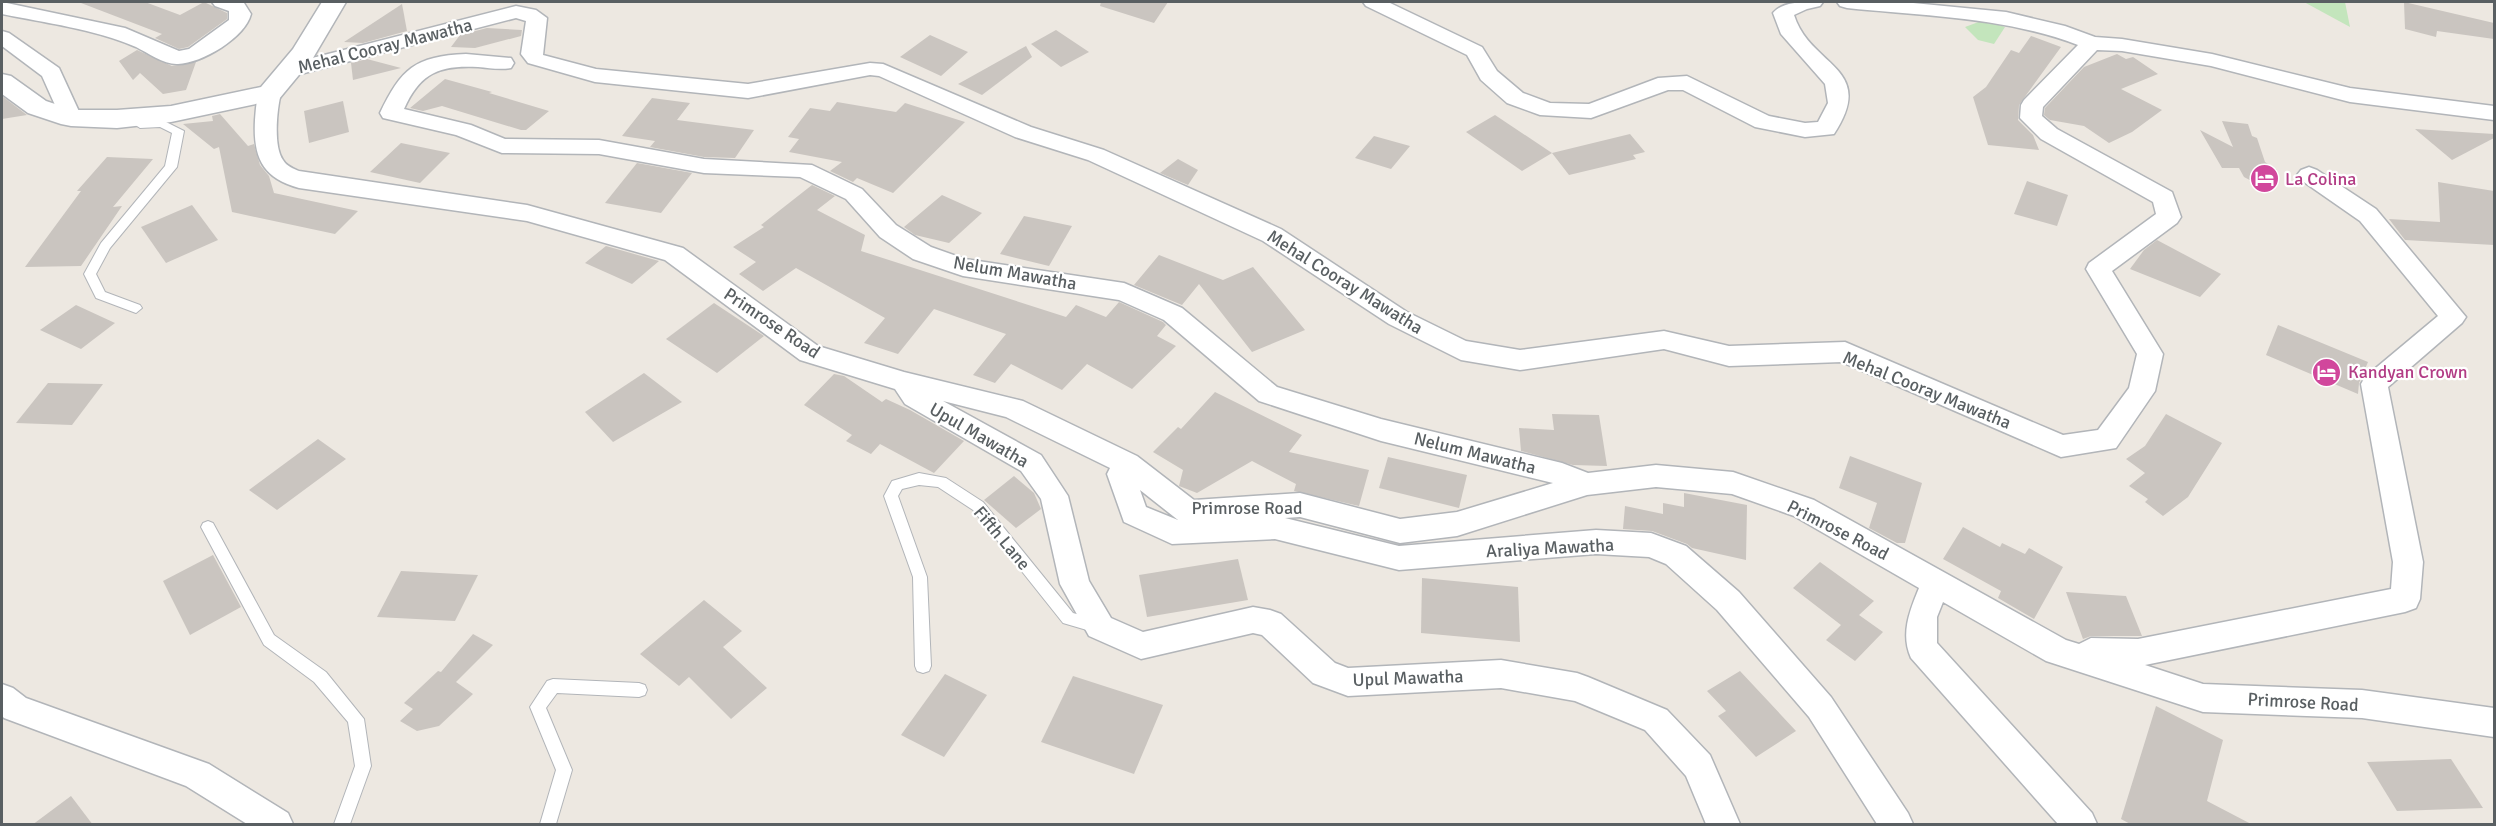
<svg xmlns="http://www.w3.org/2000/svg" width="2496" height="826" viewBox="0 0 2496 826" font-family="Signika,sans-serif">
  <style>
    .green { fill: #c3e5bc }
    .building { fill: #cac5c0 }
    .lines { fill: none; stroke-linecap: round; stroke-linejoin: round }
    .service-casing { stroke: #b2b5b9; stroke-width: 2 }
    .minor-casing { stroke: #b2b5b9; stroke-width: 3 }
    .tertiary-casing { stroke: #b2b5b9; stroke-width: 3 }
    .service { fill: #fff; fill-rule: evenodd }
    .minor { fill: #fff; fill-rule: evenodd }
    .tertiary { fill: #fff; fill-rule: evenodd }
    .labels { text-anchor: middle; stroke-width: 4.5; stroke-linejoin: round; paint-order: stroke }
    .street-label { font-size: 18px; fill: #595f62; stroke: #fff }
    .hotel-label { font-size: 18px; fill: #b23c85; stroke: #fff; text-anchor: start }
  </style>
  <rect width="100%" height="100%" fill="#ede8e1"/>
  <g class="green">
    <path d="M2304,2h41l5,25z"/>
    <path d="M1984,20l21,7 -11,17 -16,-4 -13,-13z"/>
  </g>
  <g class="building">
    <path d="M82,2h63l35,13 24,-13 23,11v6l-39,28 -9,2 -24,-11 7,-4 -81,-31z"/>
    <path d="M1101,2h67l-14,21 -54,-17z"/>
    <path d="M2404,2l90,21v16l-57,-8 -1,6 -31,-8z"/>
    <path d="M402,4l5,27 -44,12 -19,-1z"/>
    <path d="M487,28l35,2 -1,6 -46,12 -24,-1 9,-12z"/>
    <path d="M1056,30l33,22 -28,15 -30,-23z"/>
    <path d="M930,35l38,17 -27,24 -41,-19z"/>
    <path d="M2031,36l30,11 -42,58 -1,15 15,15 6,15 -51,-5 -15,-48 13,-10 25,-37 8,3z"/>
    <path d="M1026,46l6,11 -50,38 -24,-11z"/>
    <path d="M137,50l35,16 24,-4 -10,28 -23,4 -23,-21 -7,7 -14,-19z"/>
    <path d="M2117,54l9,5 7,-2 25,17 -37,15 41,21 -30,22 -23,11 -25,-17 -34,-6 -6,-5 1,-7 39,-41z"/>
    <path d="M367,59l34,9 -48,12 -2,-17z"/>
    <path d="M445,79l47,13 -3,1 60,18 -23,19h-5l-79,-24 -19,5 -13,-3z"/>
    <path d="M2,96l25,19 -25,4z"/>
    <path d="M652,98l38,5 -13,17 77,10 -19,28 -31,-1 -54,-10 5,-6 -33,-5z"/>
    <path d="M343,101l6,31 -40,11 -5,-32z"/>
    <path d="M837,102l59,10 9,-9 60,19 -72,71 -36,-15 -4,4 -23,-11 12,-9 -53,-10 10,-13 -11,-2 22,-29 20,3z"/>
    <path d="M220,114l28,32 6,-2 6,21 9,11 5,17 84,18 -23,23 -103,-22 -13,-65 -5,2 -31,-25 30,-3 -1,-5z"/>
    <path d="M1495,115l57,38 -30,18 -56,-39z"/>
    <path d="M2222,121l26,3 4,12 5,2 8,24 12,8h-3l5,4 -18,12 -17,-9 -5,-9h-17l-22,-38 33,17z"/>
    <path d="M2415,129l79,5v4l-42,22z"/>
    <path d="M1630,134l15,18 -12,3 3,4 -67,16 -17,-22z"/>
    <path d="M1374,136l36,10 -19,23 -36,-11z"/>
    <path d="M401,143l49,10 -30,30 -50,-11z"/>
    <path d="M107,157l46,2 -40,48 9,-1 -41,60 -56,1 56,-76h-4z"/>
    <path d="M1178,159l20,11 -10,15 -28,-12z"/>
    <path d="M637,163l55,10 -31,40 -56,-10z"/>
    <path d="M2027,181l41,14 -11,31 -43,-12z"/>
    <path d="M2438,182l56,9v54l-89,-5 -16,-21 51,3z"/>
    <path d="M812,185l23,11 -18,14 48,25 -4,16 205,66 10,-12 30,12 13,-15 44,20 3,3 -9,11 19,10 -44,43 -45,-25 -25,26 -51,-26 -16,19 -22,-8 33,-41 -72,-25 -36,45 -34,-11 21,-25 -89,-50 -33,23 -24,-17 17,-12 -23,-15 31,-20 -3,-2z"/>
    <path d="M942,195l40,18 -33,30 -34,-8 -11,-8z"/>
    <path d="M192,205l26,35 -52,23 -25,-36z"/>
    <path d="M1024,216l48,10 -23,40 -49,-12z"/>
    <path d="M2157,240l64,34 -21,23 -70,-28 14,-19z"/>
    <path d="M606,246l53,15 -27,23 -47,-21z"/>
    <path d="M1159,255l64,25 30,-13 52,63 -53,22 -53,-68 -17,21 -48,-20z"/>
    <path d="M714,303l50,33 -47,37 -51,-34z"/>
    <path d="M76,305l39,18 -34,26 -41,-19z"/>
    <path d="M2278,325l90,37 -9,21 -1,11 -92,-39z"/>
    <path d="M644,373l38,29 -69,40 -28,-30z"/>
    <path d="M834,374l10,2 38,26 4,-3 24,11 54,31 -30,32 -54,-29 -9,10 -25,-13 6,-6 -48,-30z"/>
    <path d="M48,383l55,1 -31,41 -56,-2z"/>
    <path d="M1215,392l87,43 -13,17 80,18 -10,36 -65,-15 2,-7 -44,-23 -55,32 -18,-7 4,-16 -30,-18 25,-25 3,2z"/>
    <path d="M1552,414l47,1 8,51 -34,-1 -52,-14 -2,-23 35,2z"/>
    <path d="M2166,414l56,29 -34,54 -25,19 -18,-14 3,-3 -19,-13 16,-13 -19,-14 19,-13z"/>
    <path d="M318,439l28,20 -69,51 -28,-20z"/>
    <path d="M1850,456l72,27 -17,60h-8l-28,-15 8,-25 -38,-15z"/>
    <path d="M1388,457l79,18 -8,33 -80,-20z"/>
    <path d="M1014,476l20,17 7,16 -25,19 -32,-28z"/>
    <path d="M1684,493l63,12 -1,55 -54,-12 -5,-4 -35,-13 -29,-2 2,-23 38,8v-11l21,4z"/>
    <path d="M1963,527l37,20 2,-4 23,11 4,-6 34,19 -29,52 -36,-21 3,-7 -58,-32z"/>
    <path d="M213,555l28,52 -51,28 -27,-54z"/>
    <path d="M1238,559l10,41 -101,17 -8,-42z"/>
    <path d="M1820,562l54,39 -15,14 24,17 -28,29 -29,-21 15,-15 -48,-37z"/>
    <path d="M401,571l77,4 -23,46 -78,-4z"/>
    <path d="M1422,578l96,9 2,55 -99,-9z"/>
    <path d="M2066,592l60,4 16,40h-51l-8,3z"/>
    <path d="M704,600l38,31 -19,16 44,41 -36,31 -42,-42 -10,9 -39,-32z"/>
    <path d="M473,634l20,11 -37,37 17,12 -34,32 -22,5 -17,-10 13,-12 -9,-6 34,-32 3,1z"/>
    <path d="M1740,671l56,60 -40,26 -38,-41 8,-5 -19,-20z"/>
    <path d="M945,674l42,21 -43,62 -43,-22z"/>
    <path d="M1073,676l90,29 -29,69 -93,-32z"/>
    <path d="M2156,706l67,34 -16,61 46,24h-121l-11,-6z"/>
    <path d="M2451,759l32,49 -86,3 -30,-49z"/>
    <path d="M71,796l22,29h-61z"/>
  </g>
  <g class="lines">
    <defs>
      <g id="service">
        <path d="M162,120l22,11 -7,36 -67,81 -14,26 9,18 35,13 2,3 -6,5 -40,-15 -12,-24 17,-31 64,-77 7,-33 -12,-6 -20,1 -6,-4 6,-4z"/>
        <path d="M919,473l27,5 37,24 90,111 29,8 3,5 -3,5 -5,2 -34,-10 -90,-113 -35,-23 -19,-2 -17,4 -4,7 29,81 4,89 -2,5 -6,2 -6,-2 -2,-5 -2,-89 -29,-81 8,-15z"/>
        <path d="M208,521l5,2 61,112 52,37 38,47 7,47 -21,58h-16l21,-58 -7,-44 -34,-40 -50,-37 -63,-118 2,-4z"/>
        <path d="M553,679l86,4 6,2 2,5 -2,5 -6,2 -82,-4 -11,15 26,62 -16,54h-16l16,-54 -26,-63 17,-26z"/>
      </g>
      <g id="minor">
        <path d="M2,2l123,26 54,23 10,-2 40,-29v-9l-14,-5 -3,-4h29l3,1 7,11c-6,24 -49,49 -73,50 -13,1 -30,-11 -42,-17 -42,-18 -90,-24 -134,-33z"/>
        <path d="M1363,2h25l94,45 15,24 26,22 27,10 39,1 69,-26 29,-2 82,40 36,7 13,-1 10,-19 -3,-19 -44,-50 -8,-21c11,-13 33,-11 50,-11l-3,4 -13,3 -13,6c16,52 84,52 40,119l-29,3 -50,-10 -72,-37h-15l-77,28 -51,-3 -33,-12 -26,-23 -14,-25 -101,-49z"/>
        <path d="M1837,2h66l103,10 59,14 30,11 27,2 90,15 138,34 144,18v14l-144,-18 -139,-36 -89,-15 -25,-1 -54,57 -1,9 15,13 115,63 9,25 -4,6 -65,48 51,83 -8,37 -39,57 -55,9 -219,-95 -113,4 -65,-17 -144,21 -59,-10 -72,-36 -126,-83 -175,-81 -73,-23 -136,-61 -9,-1 -122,23 -153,-16 -67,-19 -7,-9 5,-33 -10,-3 -227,59 -8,-1 -3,-5 3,-5 235,-60 20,4 11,8 -4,37 53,14 152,15 122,-21 13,1 148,63 73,23 177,79 126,83 59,29 54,9 144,-19 65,15 116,-4 218,93 35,-5 31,-42 8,-34 -51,-85 3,-6 67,-49 -3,-12 -112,-63 -21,-21 1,-13 3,-5 54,-55c-73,-28 -154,-29 -231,-37l-7,-2z"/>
        <path d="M2,31l7,2 50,35 23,50 -3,5 -8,2 -8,-2 -21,-47 -40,-30z"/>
        <path d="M466,54l45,4 3,5 -3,5c-11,2 -22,0 -33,-1 -39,-2 -58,6 -74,42l67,16 34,14 94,1 105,19 108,6 50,24 34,36 35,22 34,12 159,24 58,25 95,79 104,32 181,44 26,10 68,-8 77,7 81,28 252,140 13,4 12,-6 47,1 253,-50 2,-27 -32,-178 4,-7 73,-61 -78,-95 -59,-41 -4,-5 4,-5 8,-3 8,3 59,39 90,108 -4,6 -74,64 35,175 -3,37 -4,9 -11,4 -260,53 58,19 159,6 132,18v29l-132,-19 -159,-6 -157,-51 -103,-59 -6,15v26l155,170 5,11h-39l-147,-166c-11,-24 -1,-48 8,-70l-125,-72 -62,-22 -76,-7 -69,8 -130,41 -57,7 -100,-26 -15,1 114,28 197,-16 55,3 35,13 53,46 92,105 77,116 5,11h-36l-68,-107 -92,-107 -51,-46 -17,-7 -53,-3 -197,16 -124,-31 -103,5 -48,-22 -17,-48 3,-6 -104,-51 -63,-16 98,54 27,41 21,85 22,37 32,14 110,-25 17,3 11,4 54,49 13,5 153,-8 76,13 11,4 79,33 43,45 30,69h-34l-20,-48 -41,-46 -70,-29 -74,-13 -153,8 -35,-13 -51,-48 -9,-2 -112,26 -52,-23 -29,-52 -19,-85 -20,-28 -116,-67 -10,-15 -95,-29 -135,-100 -138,-39 -228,-33c-37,-10 -46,-31 -44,-68 1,-11 1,-23 7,-32l8,-2 8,2 3,5c-4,16 -8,53 2,67 3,6 11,9 16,11l228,34 156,43 135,98 86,26 119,29 114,55 57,44 106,-7 100,26 57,-7 96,-29 -172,-42 -122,-40 -95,-81 -45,-20 -156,-24 -50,-17 -33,-22 -34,-38 -46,-22 -96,-4 -105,-19 -97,-1 -46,-18 -73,-17 -3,-5c21,-44 35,-57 86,-59zM1140,490l38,30 -32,-13z"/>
        <path d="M2,684l11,4 13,10 183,66 79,49 5,11h-46l-61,-38 -182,-68 -2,-2z"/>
      </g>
      <path id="tertiary" d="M322,2h24l-33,56 -34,41 -108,23 -54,6 -46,-2 -10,-2 -33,-11 -26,-19v-20l9,2 35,25 27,9h44l54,-4 90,-19 32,-38z"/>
    </defs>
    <use href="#service" class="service-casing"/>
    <use href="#minor" class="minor-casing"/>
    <use href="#tertiary" class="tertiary-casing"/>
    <use href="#service" class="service"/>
    <use href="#minor" class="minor"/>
    <use href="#tertiary" class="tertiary"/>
  </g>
  <defs>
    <symbol id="hotel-disc" viewBox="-11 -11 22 22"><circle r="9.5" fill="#d1479c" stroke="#fff"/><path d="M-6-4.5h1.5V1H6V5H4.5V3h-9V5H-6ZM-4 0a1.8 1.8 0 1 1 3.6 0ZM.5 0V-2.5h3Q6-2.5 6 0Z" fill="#fff"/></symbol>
  </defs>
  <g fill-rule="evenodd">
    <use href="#hotel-disc" x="2248" y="162" width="33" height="33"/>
    <use href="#hotel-disc" x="2310" y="356" width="33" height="33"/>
  </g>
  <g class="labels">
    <g class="street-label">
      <text transform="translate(385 46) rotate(-14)" y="6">Mehal Cooray Mawatha</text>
      <text transform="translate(1015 273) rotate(10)" y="6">Nelum Mawatha</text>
      <text transform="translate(1345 282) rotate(32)" y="6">Mehal Cooray Mawatha</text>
      <text transform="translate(772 323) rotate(34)" y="6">Primrose Road</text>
      <text transform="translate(1927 390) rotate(22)" y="6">Mehal Cooray Mawatha</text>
      <text transform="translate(979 435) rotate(30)" y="6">Upul Mawatha</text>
      <text transform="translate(1475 453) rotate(14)" y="6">Nelum Mawatha</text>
      <text x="1247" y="514">Primrose Road</text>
      <text transform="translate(1838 530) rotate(27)" y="6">Primrose Road</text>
      <text transform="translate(1002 538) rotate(50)" y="6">Fifth Lane</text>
      <text transform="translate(1550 548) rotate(-3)" y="6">Araliya Mawatha</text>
      <text transform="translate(1408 678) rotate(-2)" y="6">Upul Mawatha</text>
      <text transform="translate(2303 702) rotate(3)" y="6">Primrose Road</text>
    </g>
    <g class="hotel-label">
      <text x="2285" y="185">La Colina</text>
      <text x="2348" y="378">Kandyan Crown</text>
    </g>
  </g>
  <rect width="2496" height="826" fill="none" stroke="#595f62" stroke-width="6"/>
</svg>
